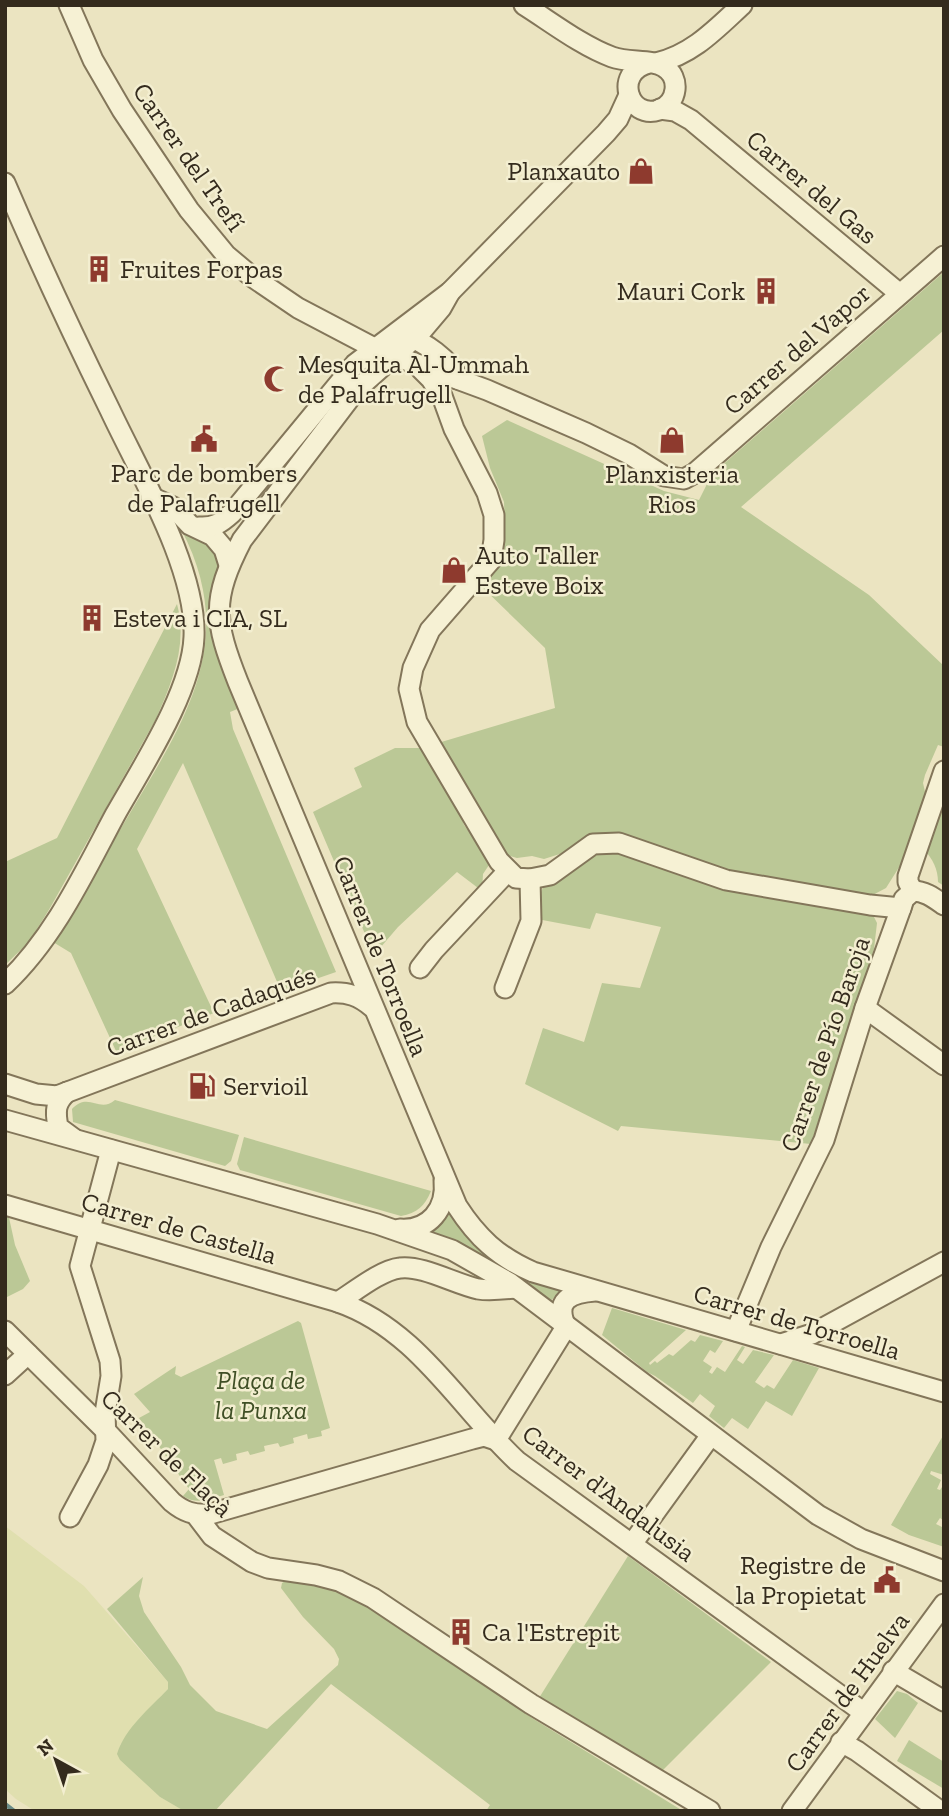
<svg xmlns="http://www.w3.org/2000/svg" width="949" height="1816" viewBox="0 0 949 1816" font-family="'Zilla Slab',serif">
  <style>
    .farmland { fill: #e0dfaf }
    .green { fill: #bbc896 }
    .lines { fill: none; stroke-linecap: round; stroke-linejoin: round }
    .stream { stroke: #6b8b87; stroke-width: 4.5 }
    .minor-casing { stroke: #83765a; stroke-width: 23 }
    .minor { stroke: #f6f1d4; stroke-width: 19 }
    .labels { text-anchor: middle; stroke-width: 5; stroke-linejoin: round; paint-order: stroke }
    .street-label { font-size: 26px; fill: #342b1d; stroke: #f3eed0 }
    .poi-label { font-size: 26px; fill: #342b1d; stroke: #f3eed0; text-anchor: start }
    .park-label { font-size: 26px; font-style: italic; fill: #3f4f25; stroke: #f3eed0 }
  </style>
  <rect width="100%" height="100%" fill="#ebe4c1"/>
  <path class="farmland" d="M5,1526l79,60 84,96v7l-28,29 -20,27v15l40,37 24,14h-149l-19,-12 -11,-10z"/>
  <g class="green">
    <path d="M944,272v58l-203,177 128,88 75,71v81l-6,-2 -13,30 -2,8 4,17 -19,53 -22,35 -17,9 -112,-17 -169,-42 -25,15 -19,6 -12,-3 -15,2 -7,-2 -9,-7 -63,-106 117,-35 -10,-60 -64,-62 16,-22 8,-31 -1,-31 -14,-34 -8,-32 25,-16 157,71 35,9 13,-26z"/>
    <path d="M184,526l21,8 18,26 -7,24 24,124 -10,4 3,17 103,243 -55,19 -98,-228 -46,86 77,164 -98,38 -45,-98 -18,-11c27,-44 53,-89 80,-134 55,-92 105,-171 48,-279z"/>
    <path d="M177,604c11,41 -5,78 -21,115l-106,189 -21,34 -24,23v-103l52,-24z"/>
    <path d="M395,748h25l15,19 23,41 6,17 27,37 -8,12 -1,17 -25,-19 -59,55 -24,28 -61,-143 49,-25 -8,-19z"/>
    <path d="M944,798v88l-6,-4c0,-13 -5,-22 -14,-33z"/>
    <path d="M593,844l280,71 4,8 -3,26 -63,195 -190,-18 -3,5 -93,-47 18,-56 41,14 18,-59 38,5 21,-61 -65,-14 -6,16 -53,-10c-3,-40 28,-55 56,-75z"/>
    <path d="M115,1100l124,35 -8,26 -6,5 -152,-44 -1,-13c17,-18 27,5 43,-9z"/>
    <path d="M244,1137l187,54c-6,15 -14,22 -30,25l-161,-46 -3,-6z"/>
    <path d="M448,1206l118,83 -16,12 -93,-59 -30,-13z"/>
    <path d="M5,1212l3,1 7,32 15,36 -7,8 -18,9z"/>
    <path d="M612,1308l74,22 -37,33 1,2 5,-4 2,2 12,-9 4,2 18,-16 4,2 5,-7 23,6 -8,12 -5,-3 -7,11 9,6 -3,5 3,2 5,-7 8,5 17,-26 3,1 -8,13 6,4 10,-14 21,5 -19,27 9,6 3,-3 7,4 19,-29 26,8 -27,48 -26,-15 -18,28 -16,-11 -8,10 -15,-12 6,-10 -15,-12 -7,9 -38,-27 -8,-4 -45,-37z"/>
    <path d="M298,1321l3,2 29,105 -9,3 1,5 -14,3 -1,-5 -14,4 1,5 -14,4 -2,-4 -14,3 1,5 -15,4 -2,-4 -12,3 1,6 -14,4 -2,-6 -7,2 10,35c-14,4 -28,10 -41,1l6,-7 -50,-71 11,-6 -16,-18 42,-28 -1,8 6,3z"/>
    <path d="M944,1434v41l-13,-4 -1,3 11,6 -4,9 3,1 4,-6v37l-4,-3 -4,6 8,4v19l-35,-12 -18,-10z"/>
    <path d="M628,1556l143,106 -110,110 -122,-74z"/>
    <path d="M143,1577l-4,19 5,16 37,55 9,18 26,26 51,18 71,-64 1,-6 -5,-10 -31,-32 -22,-29 1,-5 5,-3 32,1 43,17 170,120 151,93h-197l4,-6 -159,-121 -116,127h-31l-24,-14 -40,-37 -3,-6c8,-26 33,-46 51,-65v-7l-61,-73z"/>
    <path d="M897,1691l10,3 11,9 -23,35 -20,-19z"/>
    <path d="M909,1740l35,22v27l-47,-28z"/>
  </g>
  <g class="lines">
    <path class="stream" d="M5,1804l9,7"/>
    <defs>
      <g id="minor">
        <path d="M69,5l24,55 29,50 67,100 37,45 25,21 47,32 78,41 111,41 99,43 43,21 35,22 20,3 11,-6 249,-217"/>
        <path d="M524,5c27,17 58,41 88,52 16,6 40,2 52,10 17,10 14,36 -5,43 -31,10 -46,-38 -10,-47"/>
        <path d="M656,63c36,-8 60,-34 86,-58"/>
        <path d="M660,109l15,2 16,9 209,174"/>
        <path d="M5,183c33,77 68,152 105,227 29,62 87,159 84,227 -2,54 -52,130 -79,178 -31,58 -61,123 -110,169"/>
        <path d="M450,292l-9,16 -22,26 -63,56 -114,150c-31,60 -28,81 -4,142l219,524c20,31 41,51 76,66l411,120"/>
        <path d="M404,335c19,6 47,25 54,44"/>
        <path d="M421,369l10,10 11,17 12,33 33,64 7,22v25l-3,20 -61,70 -17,38 -4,21 8,33 82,139 17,17 14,1 20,-4 43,-31 26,-1 107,37 144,25 31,3"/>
        <path d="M151,497l22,10 17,18 23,11 11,13 5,16"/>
        <path d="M199,527c15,1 22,-4 33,-14l123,-149 95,-72 156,-159 12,-14 11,-24"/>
        <path d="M913,891l-5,-9v-6l36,-105"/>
        <path d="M913,891c12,0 21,7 31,14"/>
        <path d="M420,968l14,-18 73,-78"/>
        <path d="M505,988l26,-67 -1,-42"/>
        <path d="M865,1008l79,57"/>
        <path d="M5,1084l31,10 21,2 274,-103c17,-1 28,3 41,14"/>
        <path d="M67,1092c-12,11 -12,19 -9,35l15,11"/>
        <path d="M5,1120l372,104 75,26 58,33 308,232 43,24 83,32"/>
        <path d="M5,1205l333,97c79,27 121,105 179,159l346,251"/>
        <path d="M400,1229c29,2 47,-20 44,-49"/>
        <path d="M338,1302c16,-10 43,-32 62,-34 22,-3 55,16 78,21 13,2 26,0 38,-1"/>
        <path d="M5,1331l101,100 66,71c12,10 21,13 38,12l262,-75 12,-3 12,4 70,-113c-12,-27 4,-34 29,-36"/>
        <path d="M736,1331l35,-84 53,-107 41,-132 36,-100 3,-9 9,-8"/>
        <path d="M781,1344l31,-10 132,-72"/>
        <path d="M5,1375l23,-21"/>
        <path d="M196,1515l16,21 40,26 16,6 48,7 23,6 34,17 158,106 179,107"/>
        <path d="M70,1517l28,-52 8,-24 -1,-28 6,-37 -1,-15 -30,-95 31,-116"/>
        <path d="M632,1544l79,-109"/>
        <path d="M893,1671l51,30"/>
        <path d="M841,1742l16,9 83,60"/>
        <path d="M792,1811l152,-207"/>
      </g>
    </defs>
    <use href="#minor" class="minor-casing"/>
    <use href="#minor" class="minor"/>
  </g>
  <defs>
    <symbol id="shop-bare" viewBox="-9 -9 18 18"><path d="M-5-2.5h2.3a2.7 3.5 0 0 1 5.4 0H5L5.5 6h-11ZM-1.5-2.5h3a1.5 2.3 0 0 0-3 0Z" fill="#8e3a2e" stroke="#f3eed0" stroke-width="2.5" paint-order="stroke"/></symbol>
    <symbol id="building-bare" viewBox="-9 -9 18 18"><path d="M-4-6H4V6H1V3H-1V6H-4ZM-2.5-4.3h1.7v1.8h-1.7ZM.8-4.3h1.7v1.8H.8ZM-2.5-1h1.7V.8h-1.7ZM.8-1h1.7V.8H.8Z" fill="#8e3a2e" stroke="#f3eed0" stroke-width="2.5" paint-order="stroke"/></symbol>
    <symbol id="mosque-bare" viewBox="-9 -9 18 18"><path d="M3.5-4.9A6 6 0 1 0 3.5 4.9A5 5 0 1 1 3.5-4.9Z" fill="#8e3a2e" stroke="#f3eed0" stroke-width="2.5" paint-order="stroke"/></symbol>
    <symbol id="civic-bare" viewBox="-9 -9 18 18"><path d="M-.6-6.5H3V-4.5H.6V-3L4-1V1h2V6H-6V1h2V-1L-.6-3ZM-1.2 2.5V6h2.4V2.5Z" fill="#8e3a2e" stroke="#f3eed0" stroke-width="2.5" paint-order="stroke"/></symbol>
    <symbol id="fuel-bare" viewBox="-9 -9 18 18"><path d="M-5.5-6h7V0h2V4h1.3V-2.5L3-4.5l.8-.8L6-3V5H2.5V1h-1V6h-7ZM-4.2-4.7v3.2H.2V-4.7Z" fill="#8e3a2e" stroke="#f3eed0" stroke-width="2.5" paint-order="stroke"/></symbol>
  </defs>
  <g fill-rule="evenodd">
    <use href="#shop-bare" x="622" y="152" width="38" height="38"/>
    <use href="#building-bare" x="80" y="250" width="38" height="38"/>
    <use href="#building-bare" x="747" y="272" width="38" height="38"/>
    <use href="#mosque-bare" x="258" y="360" width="38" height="38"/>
    <use href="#civic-bare" x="185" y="420" width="38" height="38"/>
    <use href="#shop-bare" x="653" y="421" width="38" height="38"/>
    <use href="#shop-bare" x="435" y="551" width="38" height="38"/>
    <use href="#building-bare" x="73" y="599" width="38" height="38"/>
    <use href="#fuel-bare" x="183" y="1067" width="38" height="38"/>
    <use href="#civic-bare" x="868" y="1561" width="38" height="38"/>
    <use href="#building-bare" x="442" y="1613" width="38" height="38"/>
  </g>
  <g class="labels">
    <g class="street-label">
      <text transform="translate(189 157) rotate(55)" y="9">Carrer del Trefí</text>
      <text transform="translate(812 187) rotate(40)" y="9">Carrer del Gas</text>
      <text transform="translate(797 349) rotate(-41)" y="9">Carrer del Vapor</text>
      <text transform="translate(381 956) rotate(68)" y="9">Carrer de Torroella</text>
      <text transform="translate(211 1011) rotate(-20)" y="9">Carrer de Cadaqués</text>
      <text transform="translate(825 1044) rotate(-71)" y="9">Carrer de Pío Baroja</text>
      <text transform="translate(179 1228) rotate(16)" y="9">Carrer de Castella</text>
      <text transform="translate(797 1322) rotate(16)" y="9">Carrer de Torroella</text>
      <text transform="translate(167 1453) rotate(44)" y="9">Carrer de Flaçà</text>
      <text transform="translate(609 1493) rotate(37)" y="9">Carrer d'Andalusia</text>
      <text transform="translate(847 1692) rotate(-54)" y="9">Carrer de Huelva</text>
    </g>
    <g class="poi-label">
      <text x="620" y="180" text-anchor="end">Planxauto</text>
      <text x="120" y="278">Fruites Forpas</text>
      <text x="745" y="300" text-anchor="end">Mauri Cork</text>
      <text x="298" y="373">Mesquita Al-Ummah<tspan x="298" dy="30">de Palafrugell</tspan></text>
      <text x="204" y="482" text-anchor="middle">Parc de bombers<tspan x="204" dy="30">de Palafrugell</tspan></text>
      <text x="672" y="483" text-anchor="middle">Planxisteria<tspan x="672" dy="30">Rios</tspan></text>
      <text x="475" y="564">Auto Taller<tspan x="475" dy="30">Esteve Boix</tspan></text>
      <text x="113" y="627">Esteva i CIA, SL</text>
      <text x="223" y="1095">Servioil</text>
      <text x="866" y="1574" text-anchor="end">Registre de<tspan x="866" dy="30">la Propietat</tspan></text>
      <text x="482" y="1641">Ca l'Estrepit</text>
    </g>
    <g class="park-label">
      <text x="261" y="1389">Plaça de<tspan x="261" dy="30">la Punxa</tspan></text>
    </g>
  </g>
  <rect width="949" height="1816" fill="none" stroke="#342b1d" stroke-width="14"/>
  <g transform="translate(56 1760) rotate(320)" stroke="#f3eed0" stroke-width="5" paint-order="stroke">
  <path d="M0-5L12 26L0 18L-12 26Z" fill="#342b1d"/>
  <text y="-10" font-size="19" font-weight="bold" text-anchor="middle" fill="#342b1d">N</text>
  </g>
</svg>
